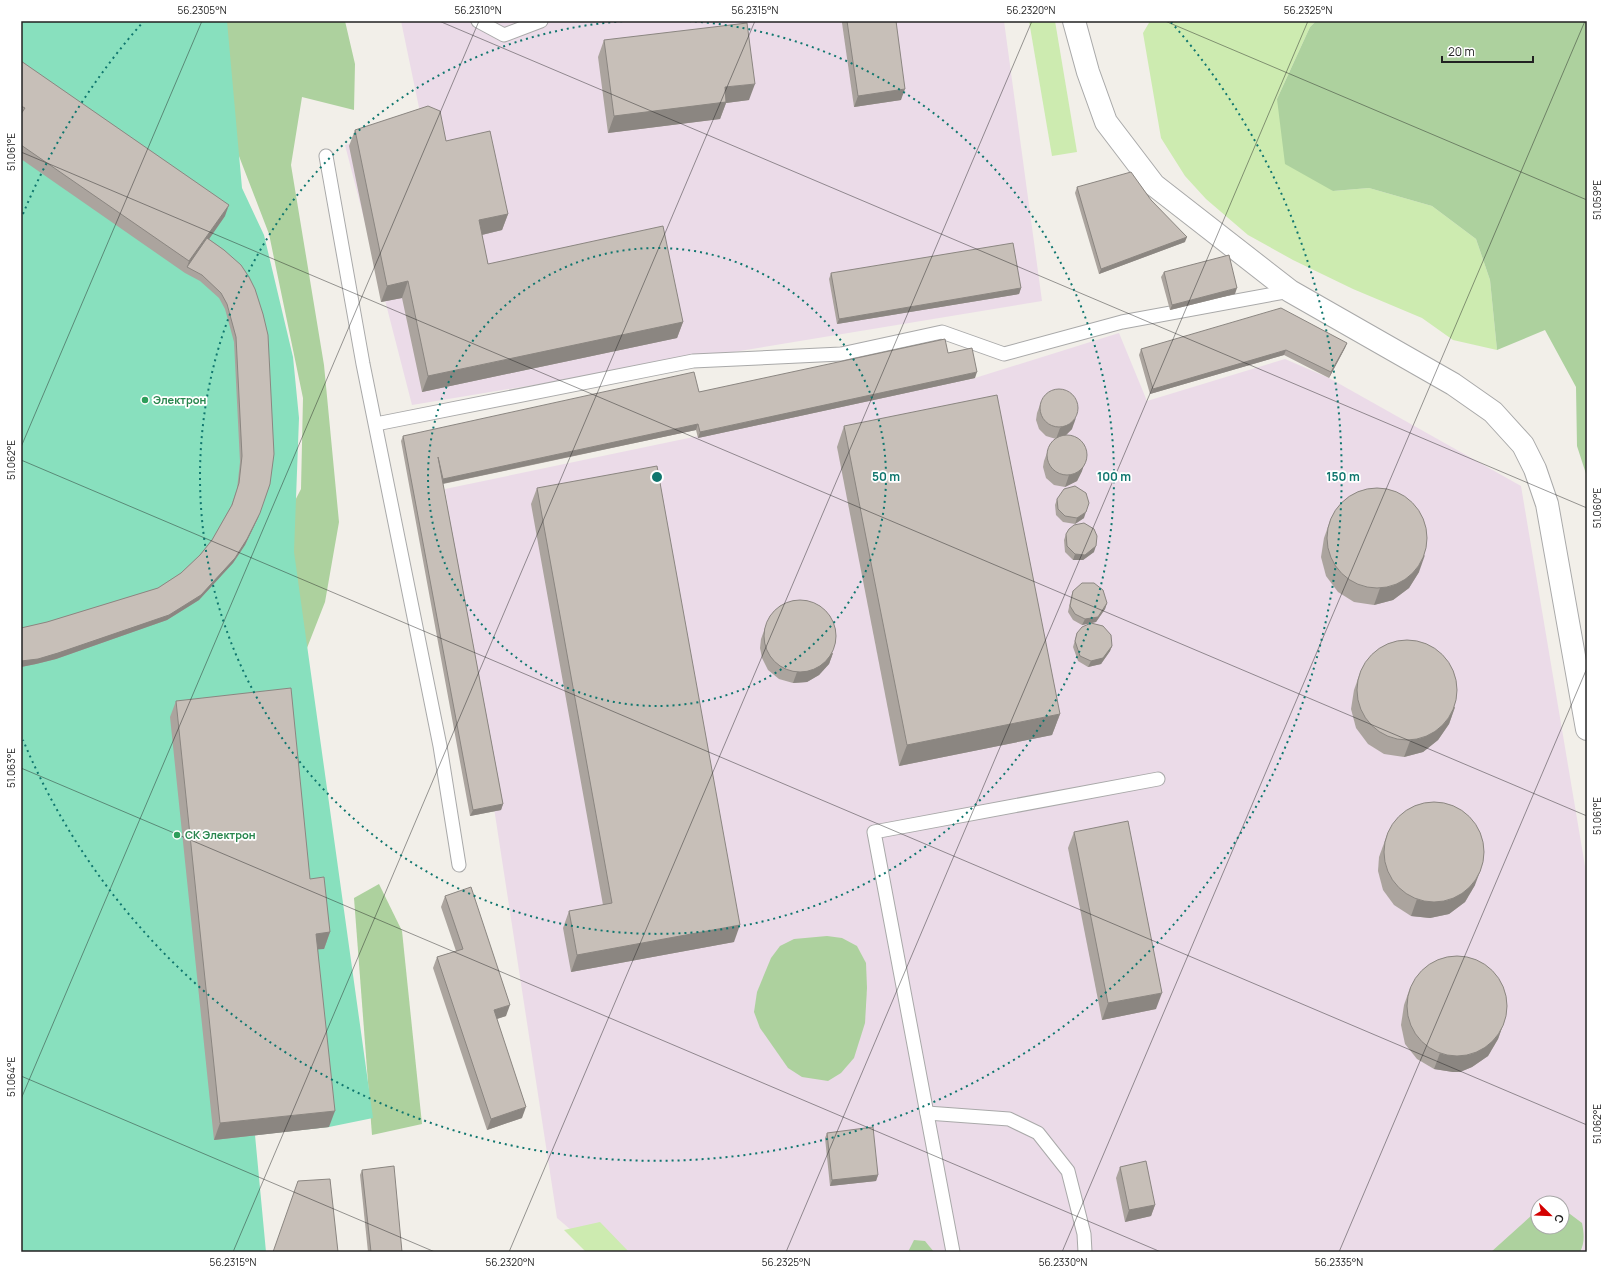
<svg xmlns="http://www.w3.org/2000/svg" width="1608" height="1273" viewBox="0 0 1608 1273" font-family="Manrope,sans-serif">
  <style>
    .industrial { fill: #ebdbe8; fill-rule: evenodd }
    .grass { fill: #cdebb0 }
    .forest { fill: #add19e }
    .pitch { fill: #88e0be }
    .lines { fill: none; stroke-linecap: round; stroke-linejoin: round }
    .lane-casing { stroke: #a9a9a9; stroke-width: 15 }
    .street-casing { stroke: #a9a9a9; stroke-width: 24 }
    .lane { stroke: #fff; stroke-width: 13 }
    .street { stroke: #fff; stroke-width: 22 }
    .wall { fill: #aba49e }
    .shaded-wall { fill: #8b8681 }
    .building { fill: #c7bfb8; stroke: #8b8681 }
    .ticks { fill: none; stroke: #222; stroke-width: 1; stroke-opacity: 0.45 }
    .ring { fill: none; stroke: #0f766e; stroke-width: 2; stroke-dasharray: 2 4 }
    .leisure-dot { fill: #2e9e5b; stroke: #fff; stroke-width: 1.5 }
    .labels { text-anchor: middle; stroke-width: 3.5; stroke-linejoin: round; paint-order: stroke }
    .leisure-label { font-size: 11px; font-weight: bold; fill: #27864d; stroke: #fff; text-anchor: start }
    .centre { fill: #0f766e; stroke: #fff; stroke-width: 2 }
    .ring-label { font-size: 12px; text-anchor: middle; font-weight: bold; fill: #0f766e; stroke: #fff; stroke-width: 3.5; stroke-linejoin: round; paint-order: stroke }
    .neatline { fill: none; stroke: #222; stroke-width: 1.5 }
    .ticks-label { font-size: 10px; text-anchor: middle; fill: #222 }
  </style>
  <rect width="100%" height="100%" fill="#f2efe9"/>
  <g class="industrial">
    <path d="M401,21h603l38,280 -630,104 -67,-260 77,-23z"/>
    <path d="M1119,333l28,68 138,-42 44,19 192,108 66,392v374h-990l-40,-34 -112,-729 530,-111zM1538,1203h24v24h-24z"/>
  </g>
  <g class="grass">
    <path d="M1029,21h26l22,131 -25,4z"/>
    <path d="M1150,21h166l-6,6 -33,72 56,92 36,-3 63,18 44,33 14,41 7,70 -44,-10 -31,-22 -69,-29 -60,-29 -45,-25 -42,-36 -21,-23 -24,-38 -18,-105z"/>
    <path d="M600,1222l29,30h-43l-22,-22z"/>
  </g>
  <g class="forest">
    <path d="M211,21h134l10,43 -1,46 -52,-13 -11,68 33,200 15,157 -14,80 -29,74 -42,-96 47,-91 2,-91 -34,-164 -52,-135z"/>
    <path d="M1316,21h271v456l-10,-31 -1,-59 -31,-57 -48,20 -7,-70 -14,-41 -44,-33 -63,-18 -36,3 -48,-27 -8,-65 33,-72z"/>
    <path d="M379,884l23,47 20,193 -50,11 -18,-237z"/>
    <path d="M827,936l15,2 15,8 9,17 1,25 -2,35 -11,35 -13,15 -13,8 -26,-4 -14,-9 -28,-40 -6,-16 3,-20 14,-34 9,-12 14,-7z"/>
    <path d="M1562,1212l8,2 12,9c2,10 3,20 -2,29h-89l41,-37 6,-2v14h24z"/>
    <path d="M914,1240l11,1 9,11h-26z"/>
  </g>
  <path class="pitch" d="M21,21h206l15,167 22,47 29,122 6,61 -5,134 79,566 -44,9 -74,8 11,117h-245z"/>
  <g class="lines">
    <defs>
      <g id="lane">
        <path d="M478,21l26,14 37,-14"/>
        <path d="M326,156l37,208 77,382 19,119"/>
        <path d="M376,424l317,-63 148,-7 101,-22 62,22 118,-32 168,-31"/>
        <path d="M927,1113l82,6 29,14 30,38 16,63 1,18"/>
        <path d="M953,1252l-79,-420 284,-53"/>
      </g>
      <path id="street" d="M1074,21l14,51 18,50 48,63 136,106 163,93 40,28 30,33 12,24 12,35 40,225"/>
    </defs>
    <use href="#lane" class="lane-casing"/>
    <use href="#street" class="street-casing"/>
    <use href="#lane" class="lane"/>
    <use href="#street" class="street"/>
  </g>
  <g class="wall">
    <path d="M842,21h54l5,79 -47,7 -12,-84z"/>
    <path d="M604,40l145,60 -23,3 -6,16 -112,14 -10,-76z"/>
    <path d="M21,61l204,155 -16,23 15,11 46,234 -12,34 -13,27 -12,18 -34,37 -32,20 -111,39 -20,5 -15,3v-39l26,-6 111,-34 23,-15 19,-18 12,-15 19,-34 6,-17 3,-27 -6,-120 -9,-33 -6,-11 -19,-17 -15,-8 -164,-114z"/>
    <path d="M355,130l91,11 62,73 -6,16 -20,5 6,29 195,58 -6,16 -255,54 -20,-94 -21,4 -32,-156z"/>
    <path d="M1077,187l74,13 34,42 -86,32 -24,-81z"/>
    <path d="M1164,272l71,22 -65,16 -9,-33z"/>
    <path d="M831,273l190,15 -2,6 -182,30 -8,-45z"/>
    <path d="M1347,343l-2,5 -16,30 -45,-23 -134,39 -11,-39 2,-6z"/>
    <path d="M948,353l27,25 -277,60 -2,-8 -253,54 60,320 -2,6 -31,6 -69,-375 2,-5 296,-44z"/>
    <path d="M1041,402l31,27 -7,7 17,35 -5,10 -12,6 -11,-2 -8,-7 -3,-11 1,-6 4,-11 8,-11 -10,-3 -7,-7 -3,-9 1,-7z"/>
    <path d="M844,426l216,288 -8,21 -153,31 -62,-319z"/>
    <path d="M537,488l197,454 -163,30 -8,-44 6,-17 34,-6 -72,-401z"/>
    <path d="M1057,499l27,19 -9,6 -12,-2 -7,-7 -1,-10z"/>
    <path d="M1330,521l89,51 -10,16 -16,12 -19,5 -20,-3 -16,-10 -12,-16 -5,-19 3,-19z"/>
    <path d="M1066,534l28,18 -11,8h-10l-8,-8 -1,-12z"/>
    <path d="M1073,591l34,12 -2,6 -9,13 -14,3 -9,-5 -5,-8 3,-15z"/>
    <path d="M765,628l68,25 -4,11 -10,11 -12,7 -14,1 -14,-4 -11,-9 -6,-12 -2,-10 1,-9z"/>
    <path d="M1077,633l35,13 -2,5 -9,13 -13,3 -10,-6 -5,-14z"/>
    <path d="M1360,673l95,34 -6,17 -11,16 -15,12 -19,5 -20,-3 -16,-10 -12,-16 -5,-19 3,-19z"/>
    <path d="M176,701l134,178 20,53 -6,17h-6l11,178 -115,13 -44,-423z"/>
    <path d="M1074,832l82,177 -54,11 -34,-172z"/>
    <path d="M1387,835l88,50 -10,17 -16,12 -19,4 -19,-2 -17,-11 -11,-15 -5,-19 1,-14z"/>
    <path d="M445,896l61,120 -9,3 25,99 -35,12 -54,-162 4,-11 19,-6 -15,-44z"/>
    <path d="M1410,988l94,34 -6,17 -10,17 -16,11 -12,5h-7l-19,-3 -17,-10 -12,-15 -4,-19 3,-20z"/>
    <path d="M827,1133l51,42 -2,6 -46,5 -5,-48z"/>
    <path d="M1120,1167l35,38 -4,11 -26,6 -9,-44z"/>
    <path d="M362,1170l40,82h-34l-8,-77z"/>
  </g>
  <g class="shaded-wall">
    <path d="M755,84l-6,16 -23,3 -6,16 -112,14 6,-17 111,-29z"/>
    <path d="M905,89l-4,11 -47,7 4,-11z"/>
    <path d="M229,205l-4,11 -36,52 -2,-1 2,-6z"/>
    <path d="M508,214l-6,16 -29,7 6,-17z"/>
    <path d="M1187,237l-2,5 -86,32 2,-5z"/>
    <path d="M408,281l-6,17 -21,4 6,-16z"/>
    <path d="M1021,288l-2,6 -182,30 2,-5z"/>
    <path d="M1237,288l-2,6 -65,16 2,-5z"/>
    <path d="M683,322l-6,16 -255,54 6,-16z"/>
    <path d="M1347,343l-2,5 -16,30 2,-6z"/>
    <path d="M1286,350l-2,5 -134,39 3,-5z"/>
    <path d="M977,372l-2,6 -277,60 2,-6z"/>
    <path d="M1076,418l-4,11 -7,7 -9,3 4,-11z"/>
    <path d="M698,424l-2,6 -255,54 2,-5z"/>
    <path d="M1086,460l-4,11 -5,10 -12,6 4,-12z"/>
    <path d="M1086,512l-2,6 -9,6 2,-6z"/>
    <path d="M260,513l-2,5 -13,27 -12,18 -34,37 -32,20 -111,39 -20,5 -15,3v-6l180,-66z"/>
    <path d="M1096,546l-2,6 -11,8h-10l2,-6z"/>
    <path d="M1425,555l-6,17 -10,16 -16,12 -19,5 6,-17z"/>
    <path d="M1107,603l-2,6 -9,13 -14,3 3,-6z"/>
    <path d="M1112,646l-2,5 -9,13 -13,3 3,-6z"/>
    <path d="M833,653l-4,11 -10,11 -12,7 -14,1 4,-11z"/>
    <path d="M1455,707l-6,17 -11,16 -15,12 -19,5 6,-16z"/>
    <path d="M1060,714l-8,21 -153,31 8,-21z"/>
    <path d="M503,804l-2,6 -31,6 3,-6z"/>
    <path d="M1481,869l-6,16 -10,17 -16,12 -19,4 -19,-2 6,-17z"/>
    <path d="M740,925l-6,17 -163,30 6,-17z"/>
    <path d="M330,932l-6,17 -14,1 6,-16z"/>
    <path d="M1162,993l-6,16 -54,11 6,-17z"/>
    <path d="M510,1005l-4,11 -16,5 4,-11z"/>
    <path d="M1504,1022l-6,17 -10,17 -16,11 -12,5h-7l-19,-3 6,-16z"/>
    <path d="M526,1107l-4,11 -35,12 4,-11z"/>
    <path d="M335,1111l-6,16 -115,13 6,-17z"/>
    <path d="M878,1175l-2,6 -46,5 2,-6z"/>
    <path d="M1155,1205l-4,11 -26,6 4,-12z"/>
  </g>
  <g class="building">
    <path d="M847,21h49l9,68 -47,7z"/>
    <path d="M747,23l8,61 -30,3 1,15 -112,14 -10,-76z"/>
    <path d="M21,61l208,144 -40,56 -168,-116v-31l4,-6 -4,-2z"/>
    <path d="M428,106l12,5 6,30 44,-10 18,83 -29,6 9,44 175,-38 20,96 -255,54 -20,-95 -21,5 -32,-156z"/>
    <path d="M1131,172l20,28 36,37 -86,32 -24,-82z"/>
    <path d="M207,238l17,12 17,15 8,12 6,12 8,25 5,21 6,119 -4,30 -10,29 -13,26 -12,19 -34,37 -32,20 -111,38 -20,6 -17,2v-33l26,-6 111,-34 23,-15 19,-18 12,-15 20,-35 7,-22 3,-27 -6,-119 -9,-33 -6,-11 -19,-18 -15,-8z"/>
    <path d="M1013,243l8,45 -182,31 -8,-46z"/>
    <path d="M1229,255l8,33 -65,17 -8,-33z"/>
    <path d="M1281,308l66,35 -16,29 -45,-22 -133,39 -12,-40z"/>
    <path d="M945,339l3,14 24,-5 5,24 -277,60 -2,-8 -255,55 -5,-22 65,347 -30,6 -70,-374 291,-64 5,20z"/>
    <circle cx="1059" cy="408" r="19"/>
    <path d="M997,395l63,319 -153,31 -63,-319z"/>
    <circle cx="1067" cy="455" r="20"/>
    <path d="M657,466l83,459 -163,30 -8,-44 43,-8 -75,-415z"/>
    <path d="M1075,486l11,7 3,10 -3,9 -9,6 -12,-2 -7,-7 -1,-10 7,-10z"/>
    <circle cx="1377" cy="538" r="50"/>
    <path d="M1084,523l10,6 3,7 -1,10 -11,9 -10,-1 -8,-8 -1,-12 3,-5 5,-4z"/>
    <path d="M1082,583h12l9,7 4,13 -9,14 -13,2 -10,-5 -5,-8 3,-15z"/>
    <circle cx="800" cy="636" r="36"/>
    <path d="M1091,623l12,3 8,9 1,11 -9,12 -12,3 -11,-5 -5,-15 2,-8 5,-6z"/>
    <circle cx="1407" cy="690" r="50"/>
    <path d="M291,688l19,191 14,-2 6,55 -14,2 19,177 -115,12 -44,-422z"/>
    <circle cx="1434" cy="852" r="50"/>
    <path d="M1128,821l34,172 -54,10 -34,-171z"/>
    <path d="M471,887l39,118 -16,5 32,97 -35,12 -54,-162 26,-8 -18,-53z"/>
    <circle cx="1457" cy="1006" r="50"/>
    <path d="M873,1127l5,48 -46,5 -5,-47z"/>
    <path d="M1146,1161l9,44 -26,5 -9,-43z"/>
    <path d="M394,1166l8,86h-31l-9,-82z"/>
    <path d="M330,1179l8,73h-65l25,-71z"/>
  </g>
  <path class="ticks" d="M439,21l1148,487M1165,21l422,179M21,152l1566,664M21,447l181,-426M21,460l1566,665M21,768l1140,484M21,1076l414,176M21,1099l458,-1078M233,1252l522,-1231M509,1252l523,-1231M786,1252l522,-1231M1062,1252l523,-1231M1339,1252l248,-584"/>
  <g class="ring">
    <circle cx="657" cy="477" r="229"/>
    <path d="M689 21A457 457 0 1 1 625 21"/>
    <path d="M23 214A686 686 0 0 1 143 22M1171 22A686 686 0 1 1 23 740"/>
  </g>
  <g class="leisure-dot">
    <circle cx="145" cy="400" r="4"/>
    <circle cx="177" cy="835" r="4"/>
  </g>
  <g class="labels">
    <g class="leisure-label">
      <text x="153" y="404">Электрон</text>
      <text x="185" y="839">СК Электрон</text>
    </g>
  </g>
  <circle cx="657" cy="477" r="6" class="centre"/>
  <g class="ring-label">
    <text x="886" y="481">50 m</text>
    <text x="1114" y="481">100 m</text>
    <text x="1343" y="481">150 m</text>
  </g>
  <rect width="1608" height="1273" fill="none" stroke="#ffffff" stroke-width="44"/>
  <g transform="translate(1550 1215) rotate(113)"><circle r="19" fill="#ffffff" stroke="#a7a7a7"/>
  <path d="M0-3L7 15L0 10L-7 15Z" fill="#d40000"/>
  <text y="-6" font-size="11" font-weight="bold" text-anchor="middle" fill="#222222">С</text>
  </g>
  <path d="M1442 56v6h91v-6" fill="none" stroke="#222222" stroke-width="2"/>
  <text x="1448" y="56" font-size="12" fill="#222222" stroke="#ffffff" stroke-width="3" paint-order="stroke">20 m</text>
  <rect x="22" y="22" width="1564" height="1229" class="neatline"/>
  <g class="ticks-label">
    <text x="202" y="14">56.2305°N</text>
    <text x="478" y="14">56.2310°N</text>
    <text x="755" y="14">56.2315°N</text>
    <text x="1031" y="14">56.2320°N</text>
    <text x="1308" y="14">56.2325°N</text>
    <text transform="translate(11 152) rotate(-90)" y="4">51.061°E</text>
    <text transform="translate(1597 200) rotate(-90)" y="4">51.059°E</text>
    <text transform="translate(11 460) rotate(-90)" y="4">51.062°E</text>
    <text transform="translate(1597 508) rotate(-90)" y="4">51.060°E</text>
    <text transform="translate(11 768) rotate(-90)" y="4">51.063°E</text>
    <text transform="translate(1597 816) rotate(-90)" y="4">51.061°E</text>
    <text transform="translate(11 1077) rotate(-90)" y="4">51.064°E</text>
    <text transform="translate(1597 1124) rotate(-90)" y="4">51.062°E</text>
    <text x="233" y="1266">56.2315°N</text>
    <text x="510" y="1266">56.2320°N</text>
    <text x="786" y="1266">56.2325°N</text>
    <text x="1063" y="1266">56.2330°N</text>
    <text x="1339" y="1266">56.2335°N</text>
  </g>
</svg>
